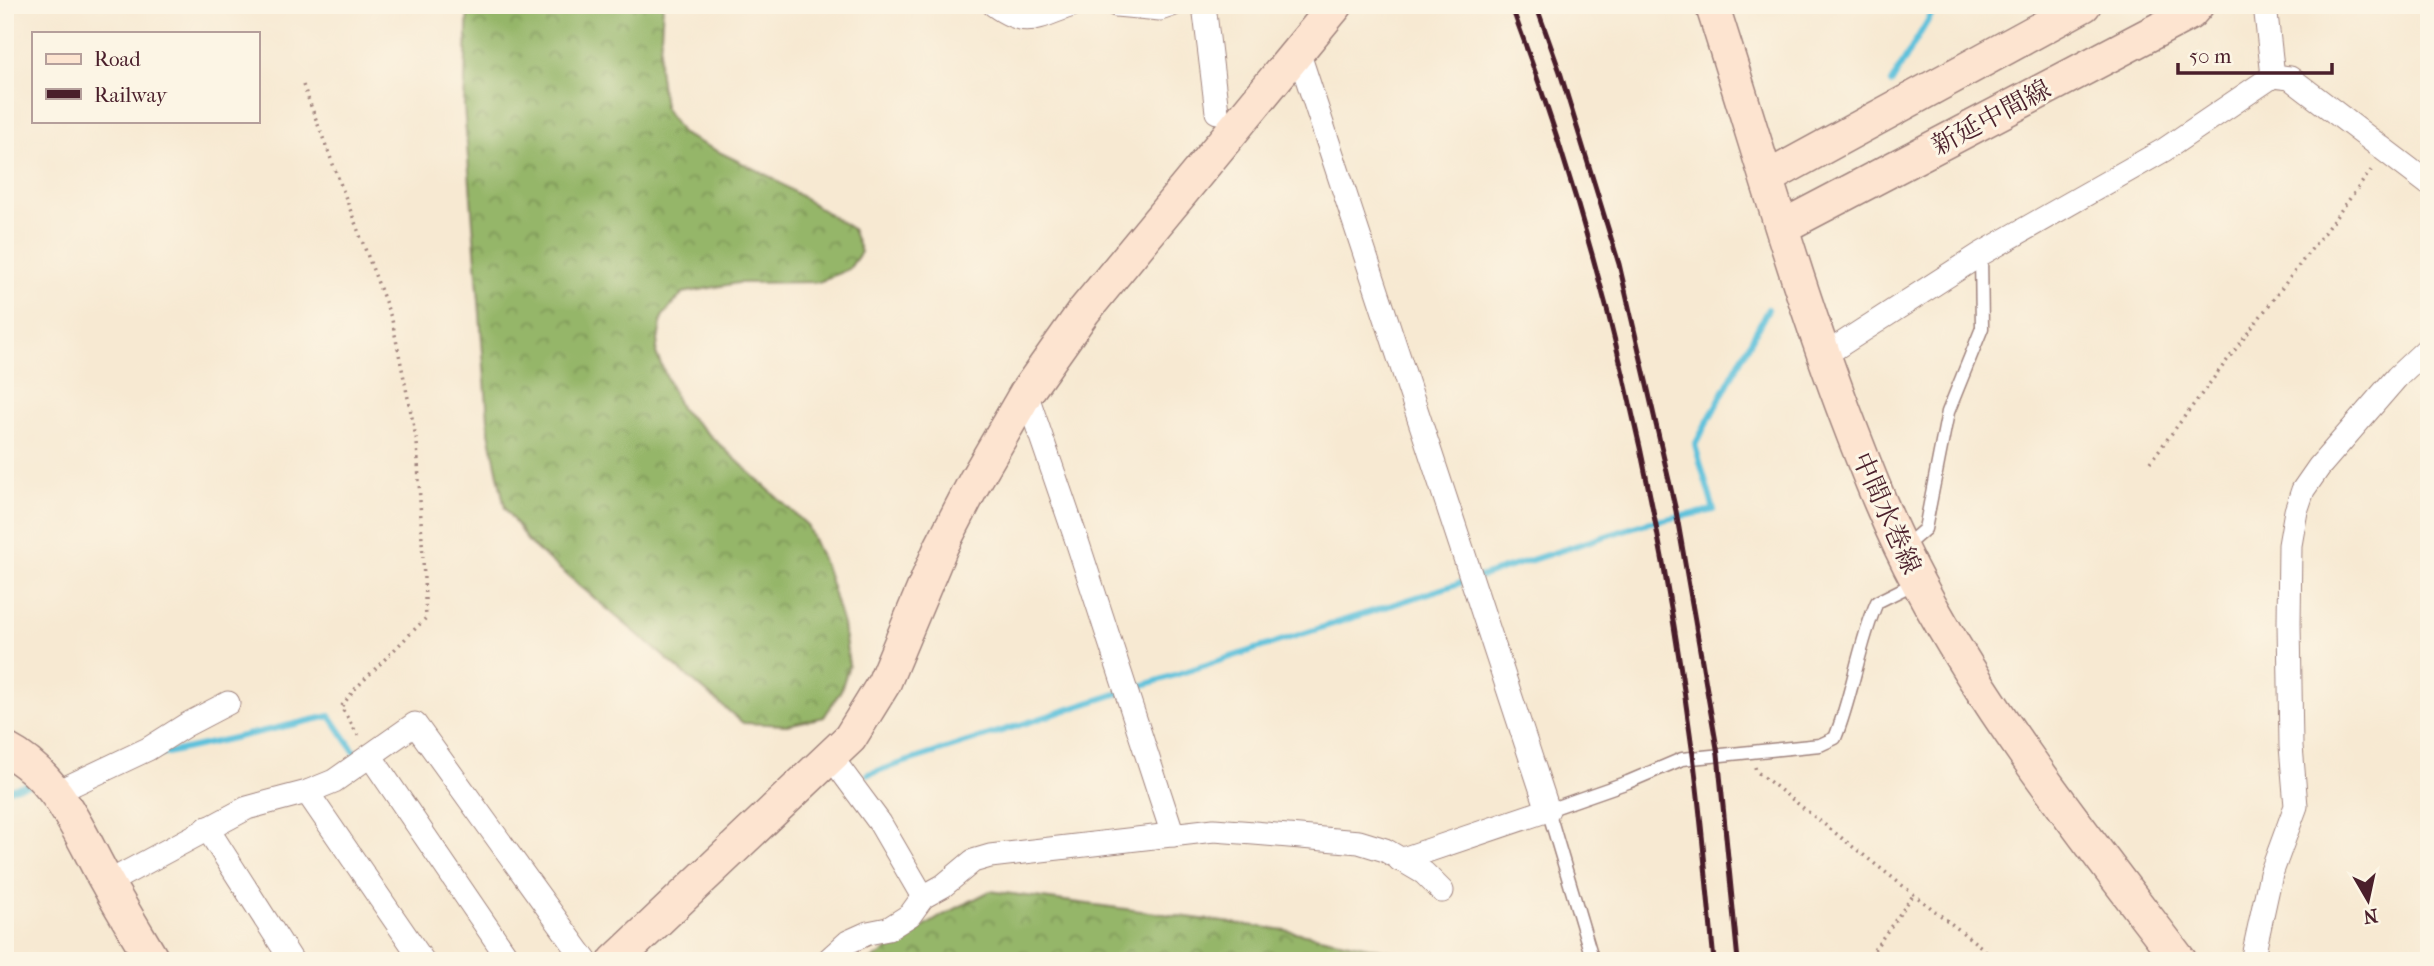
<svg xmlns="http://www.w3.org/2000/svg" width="2434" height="966" viewBox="0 0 2434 966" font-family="'IM FELL French Canon','Noto Serif JP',serif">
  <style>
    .forest { fill: url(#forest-crowns); stroke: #706a4a; stroke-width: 2 }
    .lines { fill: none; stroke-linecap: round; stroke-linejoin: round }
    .stream { stroke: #5dc1db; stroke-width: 6 }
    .lane-casing { stroke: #a0847e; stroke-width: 15 }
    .street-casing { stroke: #a0847e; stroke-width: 25 }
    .secondary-casing { stroke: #a0847e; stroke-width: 36 }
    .path { stroke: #a0847e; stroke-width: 3.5; stroke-dasharray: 2 5; stroke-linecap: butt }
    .lane { stroke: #fff; stroke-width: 12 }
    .street { stroke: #fff; stroke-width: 23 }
    .secondary { stroke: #fde4d0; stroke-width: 33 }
    .rail { stroke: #4a1f2b; stroke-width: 5 }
    .labels { text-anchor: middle; stroke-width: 6; stroke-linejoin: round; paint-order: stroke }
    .street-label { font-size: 26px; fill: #4a1f2b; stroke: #fcf5e5 }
  </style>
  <defs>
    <pattern id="forest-crowns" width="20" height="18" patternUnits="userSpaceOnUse" patternTransform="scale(1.75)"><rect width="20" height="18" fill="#95b669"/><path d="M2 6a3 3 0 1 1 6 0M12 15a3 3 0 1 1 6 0" fill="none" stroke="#7c9357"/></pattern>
  </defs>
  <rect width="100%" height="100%" fill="#fcf5e5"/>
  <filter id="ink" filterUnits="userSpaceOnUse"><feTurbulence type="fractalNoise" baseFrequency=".0143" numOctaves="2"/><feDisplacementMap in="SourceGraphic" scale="14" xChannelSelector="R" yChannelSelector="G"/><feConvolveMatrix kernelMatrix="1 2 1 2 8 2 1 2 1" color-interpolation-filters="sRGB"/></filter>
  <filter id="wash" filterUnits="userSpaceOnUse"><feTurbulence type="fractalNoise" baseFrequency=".00686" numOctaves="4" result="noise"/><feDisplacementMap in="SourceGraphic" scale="28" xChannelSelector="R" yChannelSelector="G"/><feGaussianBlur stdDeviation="1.57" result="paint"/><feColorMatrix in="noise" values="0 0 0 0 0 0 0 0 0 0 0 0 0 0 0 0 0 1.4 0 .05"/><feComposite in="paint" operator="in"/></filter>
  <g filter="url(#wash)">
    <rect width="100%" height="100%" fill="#f7e9d2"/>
    <g class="forest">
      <path d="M468,5h195l-4,62 5,40 18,27 87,42 83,53 9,23 -12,17 -30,13 -81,1 -55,10 -21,24 -6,36 24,55 127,117 20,46 16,54 6,40 -8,25 -17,27 -37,8 -44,-2 -214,-180 -24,-35 -16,-76 -25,-326z"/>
      <path d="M990,891l295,39 153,31h-568l73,-46z"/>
    </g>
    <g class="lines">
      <g class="stream">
        <path d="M1891,83l46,-78"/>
        <path d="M154,756l176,-40 28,41"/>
        <path d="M868,774l778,-251 68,-13 -19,-65 73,-136"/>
        <path d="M5,790l29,-7"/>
      </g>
    </g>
  </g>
  <g filter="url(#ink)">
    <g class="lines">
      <defs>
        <g id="lane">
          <path d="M1902,549l23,-20 23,-117 34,-84 -1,-74"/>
          <path d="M1593,961l-45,-151 80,-28 54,-23 138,-14 15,-7c18,-44 23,-92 42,-136l40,-20"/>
        </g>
        <g id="street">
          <path d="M994,5c33,24 43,12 78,0"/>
          <path d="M1116,5l44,4 12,-4"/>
          <path d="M1204,5l13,107"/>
          <path d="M2265,5l8,71"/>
          <path d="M1298,51l250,759 -148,50"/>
          <path d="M1823,356l158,-102 183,-104 109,-74 17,2 139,106"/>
          <path d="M1026,393l51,148 96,294"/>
          <path d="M371,757l139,204"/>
          <path d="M831,757l49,66 43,74"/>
          <path d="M57,792l91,-43 38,-24 42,-22"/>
          <path d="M307,792l116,169"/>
          <path d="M207,828l85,133"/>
          <path d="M107,883l140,-75 60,-16 27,-11 81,-57 171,237"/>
          <path d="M827,961l21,-19 20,-9 20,-4 22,-14 13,-18 20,-11 30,-25 17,-5 224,-26 40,3 105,9 26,8 39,23 18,18"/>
          <path d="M2252,961l19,-87 25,-68 -5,-60 -2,-123 1,-78 6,-34 7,-21 16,-23 78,-90 32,-30"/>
        </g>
        <g id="secondary">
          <path d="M1712,5c45,139 84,280 136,416 21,55 43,111 71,163 72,135 169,256 261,377"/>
          <path d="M1767,178l317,-173"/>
          <path d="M1782,227l408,-214 7,-8"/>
          <path d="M5,749c54,28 73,82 101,132 15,27 31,53 47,80"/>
          <path d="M615,961l235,-223 34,-55 57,-136 34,-66 51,-88 58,-82 252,-306"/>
        </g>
      </defs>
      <use href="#lane" class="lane-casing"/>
      <use href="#street" class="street-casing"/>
      <use href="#secondary" class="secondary-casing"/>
      <g class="path">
        <path d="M303,85l89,235 25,122 9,176 -70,70 -15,19 18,30"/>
        <path d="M2150,462l223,-294"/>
        <path d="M1755,767l1,4 243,190"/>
        <path d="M1866,961l48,-67"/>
      </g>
      <use href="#lane" class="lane"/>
      <use href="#street" class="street"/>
      <use href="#secondary" class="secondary"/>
      <g class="rail">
        <path d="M1511,5c90,241 149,496 182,750 9,68 14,137 21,206"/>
        <path d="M1536,5l24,67 59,192 57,247 42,243 20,207"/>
      </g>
    </g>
  </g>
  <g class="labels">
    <g class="street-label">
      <text transform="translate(1991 117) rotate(-28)" y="9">新延中間線</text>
      <text transform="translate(1887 513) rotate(66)" y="9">中間水巻線</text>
    </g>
  </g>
  <rect width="2434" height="966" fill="none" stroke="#fcf5e5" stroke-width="28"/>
  <rect x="32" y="32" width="228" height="91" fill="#fcf5e5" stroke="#b59f9b" stroke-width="2"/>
  <rect x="46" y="54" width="35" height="10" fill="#fde4d0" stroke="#b59f9b" stroke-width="2"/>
  <text x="94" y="66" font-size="21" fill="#4a1f2b">Road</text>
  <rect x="46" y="89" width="35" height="10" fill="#4a1f2b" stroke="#b59f9b" stroke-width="2"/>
  <text x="94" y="102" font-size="21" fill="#4a1f2b">Railway</text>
  <g transform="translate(2368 900) rotate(171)" stroke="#fcf5e5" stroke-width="5" paint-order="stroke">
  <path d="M0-5L12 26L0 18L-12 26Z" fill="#4a1f2b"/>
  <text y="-10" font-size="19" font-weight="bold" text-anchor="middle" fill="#4a1f2b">N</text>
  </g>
  <path d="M2178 63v10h154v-10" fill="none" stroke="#4a1f2b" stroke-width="3.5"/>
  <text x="2189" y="63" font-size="21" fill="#4a1f2b" stroke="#fcf5e5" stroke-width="5" paint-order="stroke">50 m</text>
</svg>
